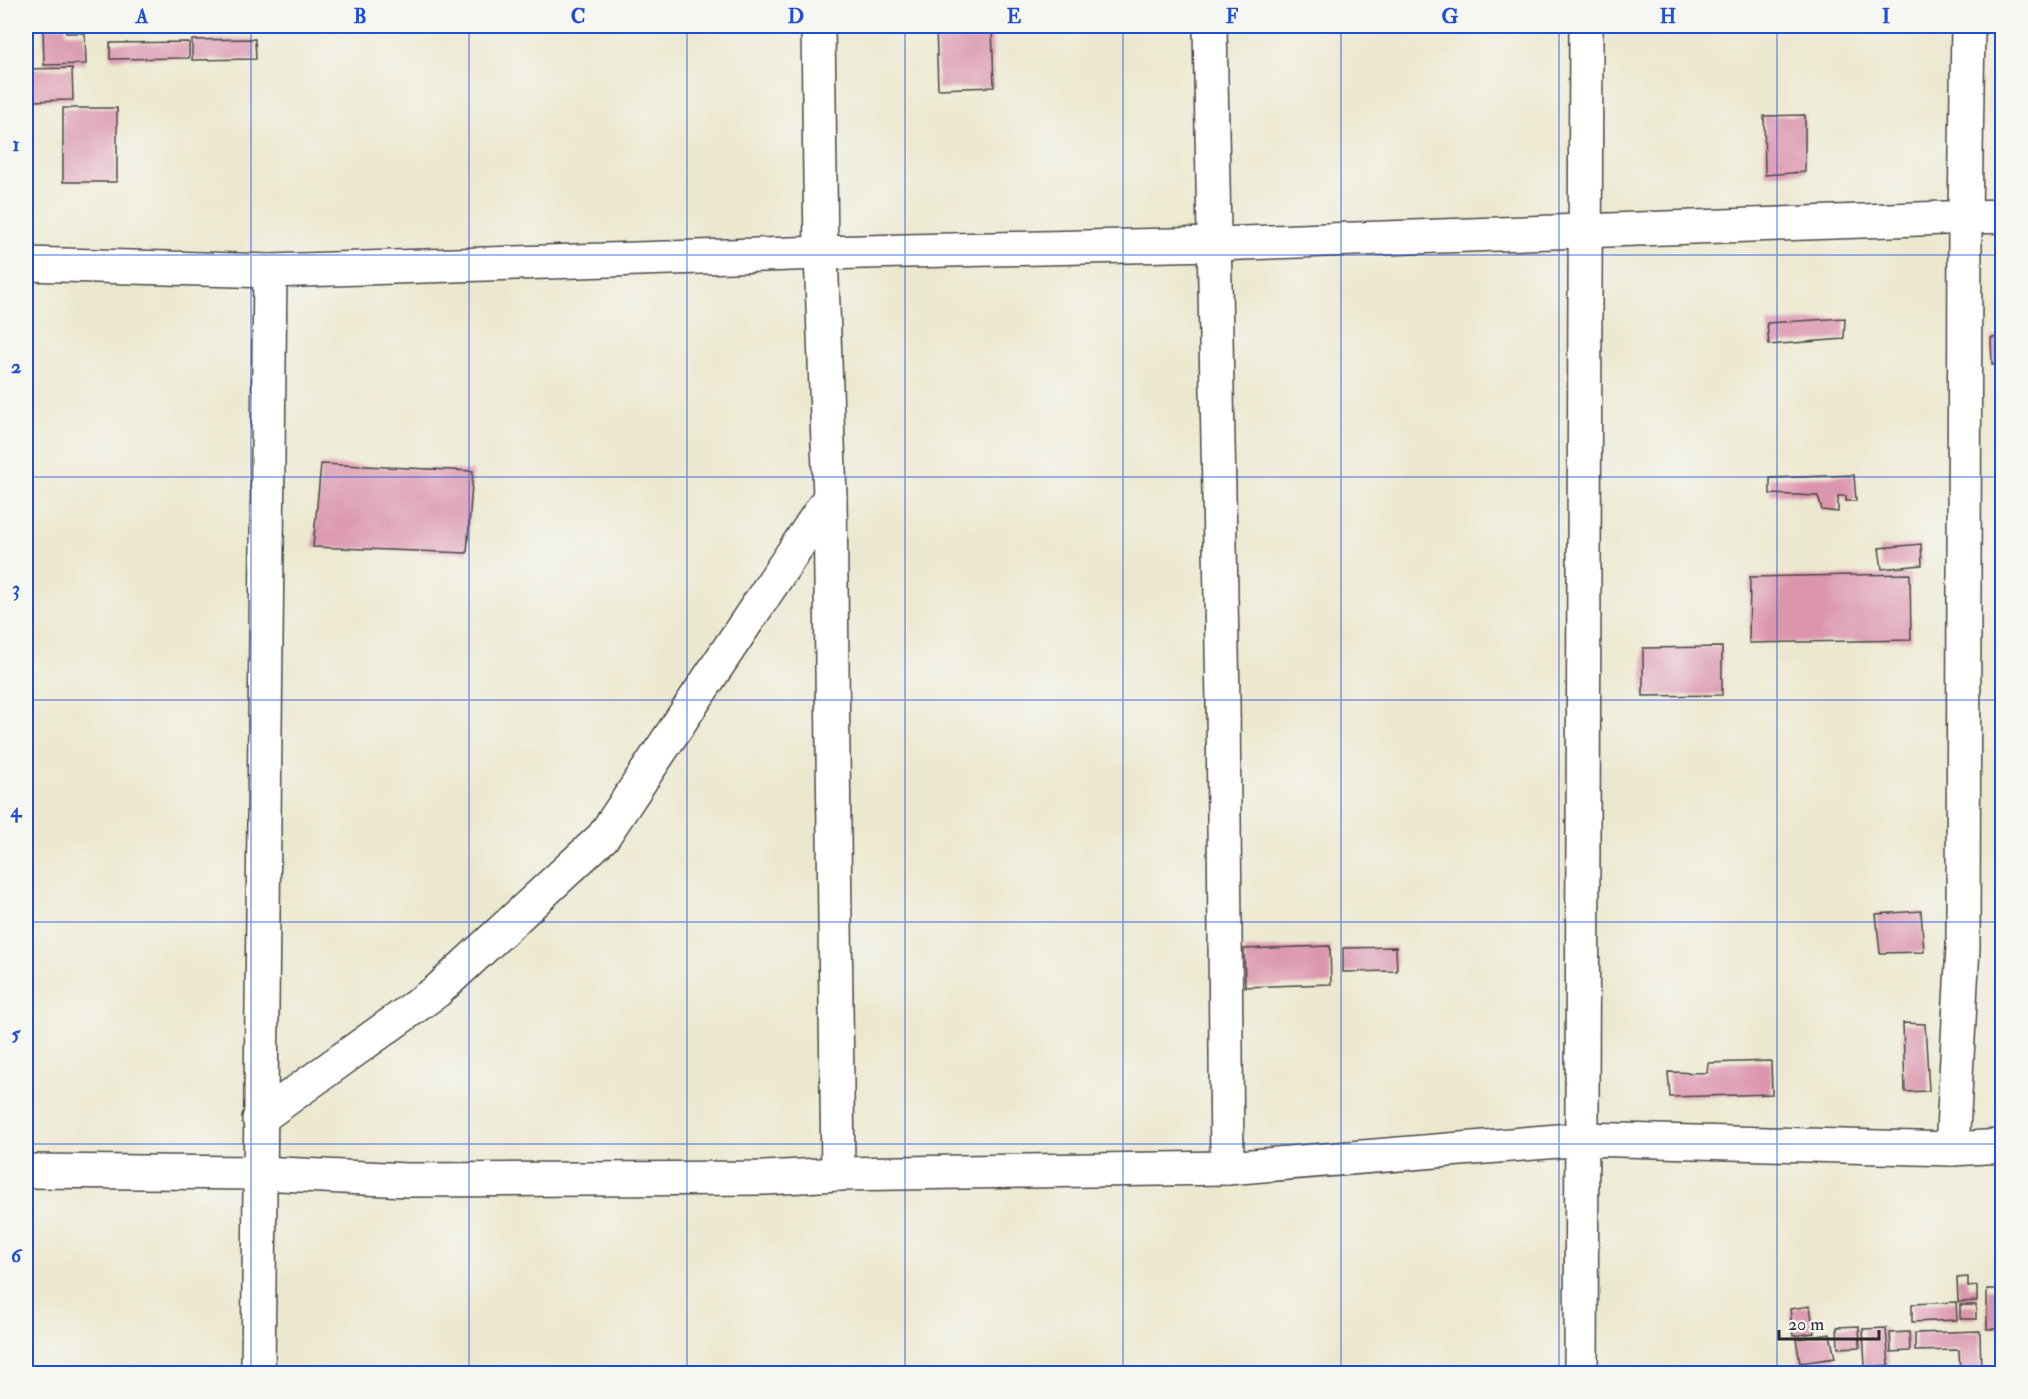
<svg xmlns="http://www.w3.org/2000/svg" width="2028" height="1399" viewBox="0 0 2028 1399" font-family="'IM FELL Double Pica',serif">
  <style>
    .building { fill: #db96ae }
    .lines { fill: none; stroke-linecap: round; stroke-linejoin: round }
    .minor-casing { stroke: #484744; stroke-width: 36 }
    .minor { stroke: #fff; stroke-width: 33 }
    .grid { fill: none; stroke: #1d4ed8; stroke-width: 1.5; stroke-opacity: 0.55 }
    .neatline { fill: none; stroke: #1d4ed8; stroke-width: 2 }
    .grid-label { font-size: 20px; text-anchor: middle; font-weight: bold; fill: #1d4ed8 }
  </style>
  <rect width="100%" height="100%" fill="#f6f6f2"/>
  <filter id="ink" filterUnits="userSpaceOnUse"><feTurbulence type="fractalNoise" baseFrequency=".0167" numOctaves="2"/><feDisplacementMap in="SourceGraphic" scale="12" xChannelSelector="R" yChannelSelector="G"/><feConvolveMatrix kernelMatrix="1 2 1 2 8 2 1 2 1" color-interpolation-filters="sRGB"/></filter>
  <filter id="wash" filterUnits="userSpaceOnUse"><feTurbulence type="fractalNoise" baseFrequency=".008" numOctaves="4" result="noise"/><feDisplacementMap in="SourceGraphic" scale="24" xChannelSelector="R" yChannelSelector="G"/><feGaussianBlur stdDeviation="1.35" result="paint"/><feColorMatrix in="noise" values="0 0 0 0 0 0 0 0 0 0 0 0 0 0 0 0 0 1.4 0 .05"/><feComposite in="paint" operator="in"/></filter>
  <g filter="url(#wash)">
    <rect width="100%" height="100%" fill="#ece8cf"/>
    <g id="blocks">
      <g class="building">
        <path d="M43,26h23v7h19l1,31 -42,1z"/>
        <path d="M936,26h56l2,61 -56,2z"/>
        <path d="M255,39l1,20 -64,1v-20z"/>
        <path d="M189,42v16l-79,1v-16z"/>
        <path d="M72,68l1,32 -47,1v-32z"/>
        <rect x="63" y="108" width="54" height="74"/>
        <path d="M1805,115v57l-40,3 -1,-59z"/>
        <rect x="26" y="168" width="3" height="18"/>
        <path d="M1845,318l-1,21 -75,6 -2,-22z"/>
        <path d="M2002,337v28h-10l-1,-27z"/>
        <path d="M321,464l152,7 -6,82 -154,-6z"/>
        <path d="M1854,475l2,26h-10v-5h-8v16l-16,-2 -4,-14 -48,-2v-16z"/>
        <path d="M1921,544l1,21 -40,4 -3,-21z"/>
        <path d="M1910,574l1,66 -162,3 1,-66z"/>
        <path d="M1722,647v48l-79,1v-48z"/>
        <path d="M1921,911l3,41 -44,1 -4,-39z"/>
        <path d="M1330,946l1,38 -86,3 -1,-38z"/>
        <path d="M1396,947l1,24 -54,1v-24z"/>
        <path d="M1903,1023l22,1 4,67 -24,1z"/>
        <path d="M1771,1061l1,33 -102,3 -2,-25 39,1 1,-10z"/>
        <path d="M1968,1277v10l9,-1v15l-19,1 -1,-24z"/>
        <rect x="1987" y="1289" width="15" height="40"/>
        <path d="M1956,1302l1,18 -45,2v-18z"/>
        <rect x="1960" y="1305" width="16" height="14"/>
        <path d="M1810,1306l4,27 -21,3 -3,-27z"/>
        <path d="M1859,1326l1,21 -22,1 -1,-21z"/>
        <path d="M1886,1328l3,37 -24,2 -2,-38z"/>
        <path d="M1980,1331l1,43h-21l-1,-24 -44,1v-18z"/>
        <path d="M1909,1332l1,19 -19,1 -1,-19z"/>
        <path d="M1830,1334l5,24 -35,5 -4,-24z"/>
      </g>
    </g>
  </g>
  <g filter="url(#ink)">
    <use href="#blocks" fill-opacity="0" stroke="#484744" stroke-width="1.5"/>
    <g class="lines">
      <defs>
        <g id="minor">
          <path d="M818,26l3,227 9,244 8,677"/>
          <path d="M1210,26l13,675 4,467"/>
          <path d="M26,264l244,7 551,-18 394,-9 787,-28"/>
          <path d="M259,1119l178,-128 166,-154 227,-340"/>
          <path d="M1952,1149l11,-202 2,-730 3,-191"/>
          <path d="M26,1171l233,2 148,7 358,-2 73,-4 389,-6 356,-29 369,10 50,-3"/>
          <path d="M258,1374l12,-1103"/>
          <path d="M1581,1374l5,-1348"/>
        </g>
      </defs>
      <use href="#minor" class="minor-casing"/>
      <use href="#minor" class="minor"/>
    </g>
  </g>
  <path class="grid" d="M251,26v1348M469,26v1348M687,26v1348M905,26v1348M1123,26v1348M1341,26v1348M1559,26v1348M1777,26v1348M26,255h1976M26,477h1976M26,700h1976M26,922h1976M26,1144h1976"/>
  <rect width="2028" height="1399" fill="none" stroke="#f6f6f2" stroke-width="66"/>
  <path d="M1779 1330v9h100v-9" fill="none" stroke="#2b2b2b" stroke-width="3"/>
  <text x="1788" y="1330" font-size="18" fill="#2b2b2b" stroke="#f6f6f2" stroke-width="4.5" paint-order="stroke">20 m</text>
  <rect x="33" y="33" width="1962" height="1333" class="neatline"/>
  <g class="grid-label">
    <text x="142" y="23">A</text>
    <text x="360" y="23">B</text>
    <text x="578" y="23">C</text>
    <text x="796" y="23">D</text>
    <text x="1014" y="23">E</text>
    <text x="1232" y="23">F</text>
    <text x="1450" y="23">G</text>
    <text x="1668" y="23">H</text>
    <text x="1886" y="23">I</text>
    <text x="16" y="151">1</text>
    <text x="16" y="373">2</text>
    <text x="16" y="595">3</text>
    <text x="16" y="817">4</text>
    <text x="16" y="1040">5</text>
    <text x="16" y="1262">6</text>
  </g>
</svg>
